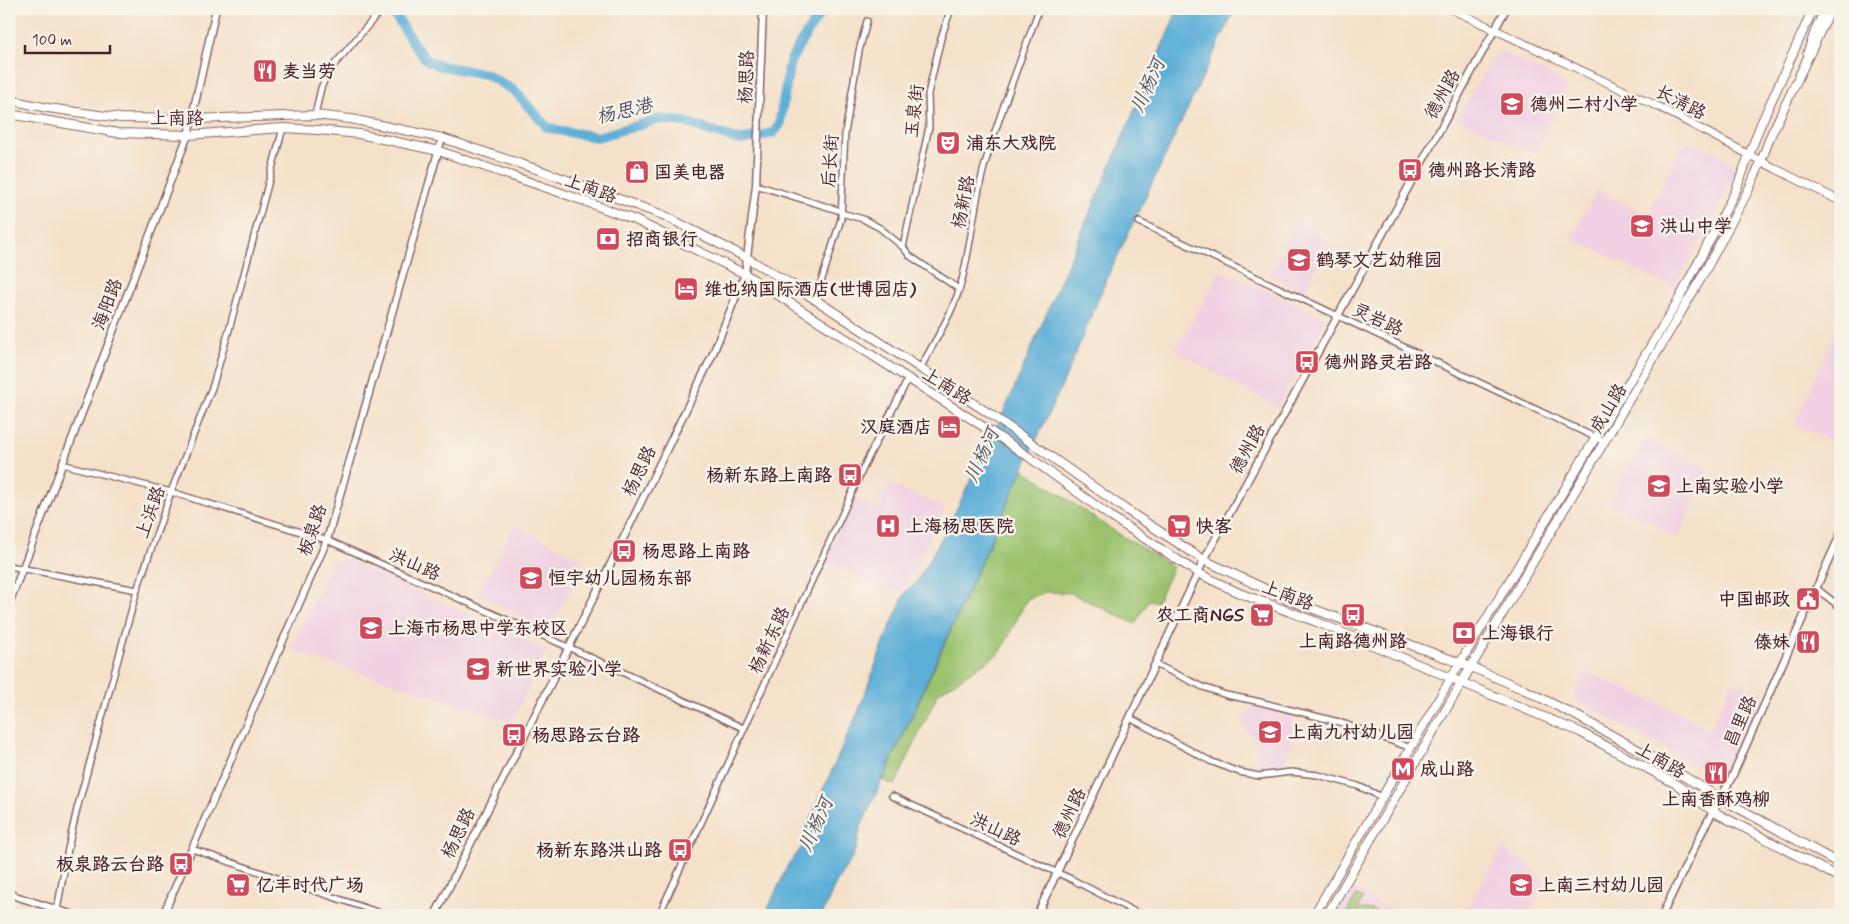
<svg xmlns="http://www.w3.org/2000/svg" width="1849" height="924" viewBox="0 0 1849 924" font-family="Mynerve,'LXGW WenKai TC',sans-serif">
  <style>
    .built { fill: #f1d0e3 }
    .green { fill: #9ac26d; stroke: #72704c }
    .water { fill: #5dafd8; stroke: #546782 }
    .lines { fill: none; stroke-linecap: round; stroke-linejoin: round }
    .river { stroke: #5dafd8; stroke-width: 10 }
    .minor-casing { stroke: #866362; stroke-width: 8 }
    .tertiary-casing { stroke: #866362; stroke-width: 9 }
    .secondary-casing { stroke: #866362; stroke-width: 9 }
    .primary-casing { stroke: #866362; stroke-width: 10 }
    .minor { stroke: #fff; stroke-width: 5 }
    .tertiary { stroke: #fff; stroke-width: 6 }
    .secondary { stroke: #fff; stroke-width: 7 }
    .primary { stroke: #fff; stroke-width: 8 }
    .labels { text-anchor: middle; stroke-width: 5; stroke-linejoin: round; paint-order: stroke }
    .poi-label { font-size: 18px; font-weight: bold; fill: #4a1f2b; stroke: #f7f3e8; text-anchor: start }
    .street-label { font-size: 18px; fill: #4a1f2b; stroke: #f7f3e8 }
    .water-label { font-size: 19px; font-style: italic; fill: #515168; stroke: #f7f3e8 }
  </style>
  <rect width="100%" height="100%" fill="#f7f3e8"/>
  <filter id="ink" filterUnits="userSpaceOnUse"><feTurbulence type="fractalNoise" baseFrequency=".02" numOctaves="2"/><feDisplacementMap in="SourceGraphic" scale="10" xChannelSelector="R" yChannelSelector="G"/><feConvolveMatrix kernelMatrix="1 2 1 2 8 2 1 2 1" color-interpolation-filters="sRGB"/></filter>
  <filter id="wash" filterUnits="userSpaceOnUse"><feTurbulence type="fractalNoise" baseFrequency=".0096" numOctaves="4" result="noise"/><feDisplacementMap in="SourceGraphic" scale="20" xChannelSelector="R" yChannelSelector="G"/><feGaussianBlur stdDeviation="1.12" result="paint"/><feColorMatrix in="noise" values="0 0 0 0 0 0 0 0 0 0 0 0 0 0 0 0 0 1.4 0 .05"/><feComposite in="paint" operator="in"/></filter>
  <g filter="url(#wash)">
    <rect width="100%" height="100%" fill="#f5e1c9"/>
    <g class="built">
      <path d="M1502,52l59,29 5,7 -31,65 -78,-34 34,-60z"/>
      <path d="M1686,142l28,9 18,12 4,10 -62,115 -103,-50 26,-48 50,24 33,-64z"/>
      <path d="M1297,219l17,9 14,17 -24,47 -34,-16z"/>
      <path d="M1222,271l97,44 6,6 -47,87 -103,-58 44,-76z"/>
      <path d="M1837,329l3,1v115l-46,-20z"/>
      <path d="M1646,438l62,31 -30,69 -69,-36z"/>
      <path d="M889,484l56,24 -43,85 -77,-31 28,-64 26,12z"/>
      <path d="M515,525l69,36 -35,70 -71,-36z"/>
      <path d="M345,559l202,91 -35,72 -221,-72 40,-85 6,-5z"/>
      <path d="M1585,671l83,37 43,21 22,-47 6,1 23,11 -22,49 -18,36 -148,-80z"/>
      <path d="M1254,704l39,11 -3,35 -8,18 -23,4 -3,-31 -15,-18z"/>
      <path d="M1502,849l29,17 14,16 -17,33h-65z"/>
      <path d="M1353,888l46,27h-62z"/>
    </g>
    <g class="green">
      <path d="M1023,469l85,58 65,40 -16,35 -8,-2 -14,24 -64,-31 -25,-1 -19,7 -27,54 -62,40 -43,92 -12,-4z"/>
      <path d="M1357,895l6,3 -6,11h13l10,6h-35z"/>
    </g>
    <path class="water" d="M1178,9h57l-126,265 -47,112 -22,46 -180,397 -3,17 -5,12 -14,21 -16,36h-57l24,-52 14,-17 5,-9 -2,-9 52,-116 29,-78 19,-43 8,-5 32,-55 60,-124z"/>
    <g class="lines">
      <path class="river" d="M391,9l27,41 10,11 13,5 45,8 29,17 32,36 15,4 35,6 63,-18 24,3 56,18 33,-7 6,-7 11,-64 11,-20 22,-33"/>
    </g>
  </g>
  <g filter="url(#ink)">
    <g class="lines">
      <defs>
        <g id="minor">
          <path d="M315,115l6,-27 7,-16 54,-63"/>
          <path d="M756,185l85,26"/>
          <path d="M841,213l22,6 17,9 23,19 7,9 49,33"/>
          <path d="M1139,222l466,220"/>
          <path d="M903,247l26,-120 -1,-33 13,-56 10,-29"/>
          <path d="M815,301l26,-82 4,-86 14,-82 8,-30"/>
          <path d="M920,369c15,-29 34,-57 42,-89 10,-39 12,-78 23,-116 15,-53 36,-104 54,-155"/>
          <path d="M62,464l109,28 156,48 241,107 175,81"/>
          <path d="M9,566l128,24"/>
          <path d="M1816,588l24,19"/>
          <path d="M1155,664l48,23 23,8 30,6 83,21 72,26"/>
          <path d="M1130,718l80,43 29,11 20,4 32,-4 27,3 40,11 24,11"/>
          <path d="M892,796l181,84 68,35"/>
          <path d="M192,849l194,66"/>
          <path d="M57,910l11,-61 9,-40 60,-219 34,-98 42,-107 16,-55 54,-202"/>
          <path d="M659,915l207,-453 42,-83"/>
        </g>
        <g id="tertiary">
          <path d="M9,604l179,-469 28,-126"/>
          <path d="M9,894l65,21"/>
          <path d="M163,915l164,-375 115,-402"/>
          <path d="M435,915l189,-378 88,-181 33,-82 11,-89 7,-176"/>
          <path d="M1037,915l167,-355 302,-551"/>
          <path d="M1662,915l42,-87 28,-51 108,-242"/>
        </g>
        <g id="secondary">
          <path d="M1451,9l210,99 115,61 64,32"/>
          <path d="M1807,53l9,-26 9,-18"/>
        </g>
        <g id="primary">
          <path d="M9,100l39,8 72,10 72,1 123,-4 36,4 91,19 103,34 118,43 84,43 49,29 197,129 132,93 79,51 85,40 182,67 54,23 50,25 85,47 60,36 120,66"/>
          <path d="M9,114l109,19 70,2 95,-7 35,2 41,4 80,17 137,47 59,22 110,54 242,155 42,28 81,59 88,57 41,20 78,29 263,110 96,52 38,28 126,66"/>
          <path d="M1314,915l137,-237 228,-379 57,-109 24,-64 53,-117"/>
          <path d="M1327,915l135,-233 241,-407 45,-84 13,-29 9,-25 61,-128"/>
        </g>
      </defs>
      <use href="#minor" class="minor-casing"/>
      <use href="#tertiary" class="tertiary-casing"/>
      <use href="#secondary" class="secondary-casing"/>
      <use href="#primary" class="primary-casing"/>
      <use href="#minor" class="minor"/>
      <use href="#tertiary" class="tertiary"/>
      <use href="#secondary" class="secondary"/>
      <use href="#primary" class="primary"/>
    </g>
  </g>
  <defs>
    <symbol id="restaurant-square" viewBox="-11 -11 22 22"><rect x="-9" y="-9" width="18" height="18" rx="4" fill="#d1495b" stroke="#f7f3e8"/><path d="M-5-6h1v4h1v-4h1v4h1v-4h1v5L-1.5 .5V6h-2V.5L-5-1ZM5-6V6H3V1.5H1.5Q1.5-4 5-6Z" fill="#fff"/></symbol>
    <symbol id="school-square" viewBox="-11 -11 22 22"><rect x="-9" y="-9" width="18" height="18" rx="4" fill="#d1495b" stroke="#f7f3e8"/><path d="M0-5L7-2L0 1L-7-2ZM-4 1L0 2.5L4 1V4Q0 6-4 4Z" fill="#fff"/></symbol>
    <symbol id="theatre-square" viewBox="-11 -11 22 22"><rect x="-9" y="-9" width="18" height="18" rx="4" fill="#d1495b" stroke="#f7f3e8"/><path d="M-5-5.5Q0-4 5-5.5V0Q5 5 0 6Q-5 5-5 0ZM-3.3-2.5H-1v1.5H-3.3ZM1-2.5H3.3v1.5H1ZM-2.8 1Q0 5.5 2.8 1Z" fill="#fff"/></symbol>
    <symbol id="bus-square" viewBox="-11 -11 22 22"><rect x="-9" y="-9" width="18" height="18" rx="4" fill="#d1495b" stroke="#f7f3e8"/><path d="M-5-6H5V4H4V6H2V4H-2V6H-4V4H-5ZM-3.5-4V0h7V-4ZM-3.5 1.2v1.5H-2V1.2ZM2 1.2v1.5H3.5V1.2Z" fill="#fff"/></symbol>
    <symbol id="shop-square" viewBox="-11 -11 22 22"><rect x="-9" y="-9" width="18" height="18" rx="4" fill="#d1495b" stroke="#f7f3e8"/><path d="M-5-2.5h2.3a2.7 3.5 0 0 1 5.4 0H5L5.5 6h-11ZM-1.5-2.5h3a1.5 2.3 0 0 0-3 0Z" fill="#fff"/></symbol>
    <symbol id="bank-square" viewBox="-11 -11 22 22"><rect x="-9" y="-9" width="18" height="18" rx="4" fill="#d1495b" stroke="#f7f3e8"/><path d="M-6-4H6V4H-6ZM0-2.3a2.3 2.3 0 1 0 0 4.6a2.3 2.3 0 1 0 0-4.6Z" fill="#fff"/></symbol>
    <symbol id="hotel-square" viewBox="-11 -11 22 22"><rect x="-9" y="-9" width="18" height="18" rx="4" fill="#d1495b" stroke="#f7f3e8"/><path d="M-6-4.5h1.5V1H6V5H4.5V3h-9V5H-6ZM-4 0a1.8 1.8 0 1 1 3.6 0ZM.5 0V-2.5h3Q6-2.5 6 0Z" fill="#fff"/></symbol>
    <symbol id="hospital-square" viewBox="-11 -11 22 22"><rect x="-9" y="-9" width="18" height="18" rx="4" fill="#d1495b" stroke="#f7f3e8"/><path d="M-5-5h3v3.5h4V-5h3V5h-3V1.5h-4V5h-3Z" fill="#fff"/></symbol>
    <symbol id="supermarket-square" viewBox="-11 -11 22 22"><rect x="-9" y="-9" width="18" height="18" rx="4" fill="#d1495b" stroke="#f7f3e8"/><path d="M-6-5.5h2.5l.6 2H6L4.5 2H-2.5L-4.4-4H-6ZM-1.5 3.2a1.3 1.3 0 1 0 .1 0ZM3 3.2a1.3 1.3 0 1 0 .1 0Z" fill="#fff"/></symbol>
    <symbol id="civic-square" viewBox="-11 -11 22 22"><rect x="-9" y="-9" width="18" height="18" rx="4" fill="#d1495b" stroke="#f7f3e8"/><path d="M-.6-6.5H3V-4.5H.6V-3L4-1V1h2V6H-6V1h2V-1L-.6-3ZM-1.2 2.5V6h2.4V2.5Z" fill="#fff"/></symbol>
    <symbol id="metro-square" viewBox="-11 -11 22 22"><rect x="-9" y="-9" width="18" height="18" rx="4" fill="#d1495b" stroke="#f7f3e8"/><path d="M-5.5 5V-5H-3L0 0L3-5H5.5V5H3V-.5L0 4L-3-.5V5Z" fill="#fff"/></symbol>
  </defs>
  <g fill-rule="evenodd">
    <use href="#restaurant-square" x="251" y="57" width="28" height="28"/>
    <use href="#school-square" x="1498" y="90" width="28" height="28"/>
    <use href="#theatre-square" x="934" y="129" width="28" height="28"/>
    <use href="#bus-square" x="1396" y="156" width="28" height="28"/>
    <use href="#shop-square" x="623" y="158" width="28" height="28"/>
    <use href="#school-square" x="1628" y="212" width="28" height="28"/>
    <use href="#bank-square" x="594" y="225" width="28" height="28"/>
    <use href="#school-square" x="1285" y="246" width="28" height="28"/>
    <use href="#hotel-square" x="672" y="275" width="28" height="28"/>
    <use href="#bus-square" x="1293" y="348" width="28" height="28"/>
    <use href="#hotel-square" x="935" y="413" width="28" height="28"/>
    <use href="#bus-square" x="836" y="461" width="28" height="28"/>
    <use href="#school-square" x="1645" y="472" width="28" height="28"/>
    <use href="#hospital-square" x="874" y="512" width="28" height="28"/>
    <use href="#supermarket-square" x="1165" y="512" width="28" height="28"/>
    <use href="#bus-square" x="610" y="537" width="28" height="28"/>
    <use href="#school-square" x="517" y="564" width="28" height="28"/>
    <use href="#civic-square" x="1794" y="585" width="28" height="28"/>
    <use href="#supermarket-square" x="1248" y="601" width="28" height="28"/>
    <use href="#bus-square" x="1339" y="601" width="28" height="28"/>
    <use href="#school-square" x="357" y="614" width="28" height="28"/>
    <use href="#bank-square" x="1450" y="619" width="28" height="28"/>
    <use href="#restaurant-square" x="1794" y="628" width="28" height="28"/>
    <use href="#school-square" x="464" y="655" width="28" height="28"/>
    <use href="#school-square" x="1256" y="718" width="28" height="28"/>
    <use href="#bus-square" x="500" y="721" width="28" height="28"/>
    <use href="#metro-square" x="1389" y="755" width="28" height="28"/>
    <use href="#restaurant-square" x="1702" y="759" width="28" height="28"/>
    <use href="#bus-square" x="666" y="836" width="28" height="28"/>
    <use href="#bus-square" x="167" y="850" width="28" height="28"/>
    <use href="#supermarket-square" x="224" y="871" width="28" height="28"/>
    <use href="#school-square" x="1507" y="871" width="28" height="28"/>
  </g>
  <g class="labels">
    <g class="poi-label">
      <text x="282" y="77">麦当劳</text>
      <text x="1530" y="110">德州二村小学</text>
      <text x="966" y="149">浦东大戏院</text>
      <text x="1428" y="176">德州路长清路</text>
      <text x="654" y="178">国美电器</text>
      <text x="1660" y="232">洪山中学</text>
      <text x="626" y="245">招商银行</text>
      <text x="1316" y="266">鹤琴文艺幼稚园</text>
      <text x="704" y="295">维也纳国际酒店(世博园店)</text>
      <text x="1324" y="368">德州路灵岩路</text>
      <text x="932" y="433" text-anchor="end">汉庭酒店</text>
      <text x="832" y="481" text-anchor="end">杨新东路上南路</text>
      <text x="1676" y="492">上南实验小学</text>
      <text x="906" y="532">上海杨思医院</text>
      <text x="1196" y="532">快客</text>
      <text x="642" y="557">杨思路上南路</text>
      <text x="548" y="584">恒宇幼儿园杨东部</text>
      <text x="1790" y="605" text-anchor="end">中国邮政</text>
      <text x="1244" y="621" text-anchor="end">农工商NGS</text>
      <text x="388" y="634">上海市杨思中学东校区</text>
      <text x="1482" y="639">上海银行</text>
      <text x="1353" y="647" text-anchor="middle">上南路德州路</text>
      <text x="1790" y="648" text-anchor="end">傣妹</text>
      <text x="496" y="675">新世界实验小学</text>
      <text x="1288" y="738">上南九村幼儿园</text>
      <text x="532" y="741">杨思路云台路</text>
      <text x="1420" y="775">成山路</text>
      <text x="1716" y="805" text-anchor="middle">上南香酥鸡柳</text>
      <text x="662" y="856" text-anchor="end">杨新东路洪山路</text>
      <text x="164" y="870" text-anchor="end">板泉路云台路</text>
      <text x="256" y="891">亿丰时代广场</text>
      <text x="1538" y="891">上南三村幼儿园</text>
    </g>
    <g class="street-label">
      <text transform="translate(746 77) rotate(-88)" y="6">杨思路</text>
      <text transform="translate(1442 94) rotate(-61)" y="6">德州路</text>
      <text transform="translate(1681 102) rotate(27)" y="6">长清路</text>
      <text transform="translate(914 111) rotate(-83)" y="6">玉泉街</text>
      <text x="177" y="124">上南路</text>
      <text transform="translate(830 161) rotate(-86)" y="6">后长街</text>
      <text transform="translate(591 188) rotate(20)" y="6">上南路</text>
      <text transform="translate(963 202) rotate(-79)" y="6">杨新路</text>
      <text transform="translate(107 304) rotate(-69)" y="6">海阳路</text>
      <text transform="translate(1378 319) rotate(25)" y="6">灵岩路</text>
      <text transform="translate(947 386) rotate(32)" y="6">上南路</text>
      <text transform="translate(1608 408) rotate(-59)" y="6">成山路</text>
      <text transform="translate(1247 449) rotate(-61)" y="6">德州路</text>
      <text transform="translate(639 471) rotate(-64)" y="6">杨思路</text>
      <text transform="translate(150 512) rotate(-70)" y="6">上浜路</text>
      <text transform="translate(312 530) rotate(-71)" y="6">板泉路</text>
      <text transform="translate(415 564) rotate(24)" y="6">洪山路</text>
      <text transform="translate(1288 595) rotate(21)" y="6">上南路</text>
      <text transform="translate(769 640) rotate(-65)" y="6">杨新东路</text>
      <text transform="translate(1740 721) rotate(-66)" y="6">昌里路</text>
      <text transform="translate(1661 760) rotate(30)" y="6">上南路</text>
      <text transform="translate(1069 813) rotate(-65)" y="6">德州路</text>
      <text transform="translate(996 829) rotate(25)" y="6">洪山路</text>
      <text transform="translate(458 833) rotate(-64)" y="6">杨思路</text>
    </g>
    <g class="water-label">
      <text transform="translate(1147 85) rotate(-66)" y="7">川杨河</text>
      <text transform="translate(624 110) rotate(-13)" y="7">杨思港</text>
      <text transform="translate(981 455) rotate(-66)" y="7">川杨河</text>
      <text transform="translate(815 824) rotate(-66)" y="7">川杨河</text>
    </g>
  </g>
  <rect width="1849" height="924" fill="none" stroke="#f7f3e8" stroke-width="30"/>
  <path d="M25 45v8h85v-8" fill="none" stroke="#4a1f2b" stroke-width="2.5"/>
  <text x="32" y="45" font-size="15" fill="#4a1f2b" stroke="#f7f3e8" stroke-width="4" paint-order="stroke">100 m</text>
</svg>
